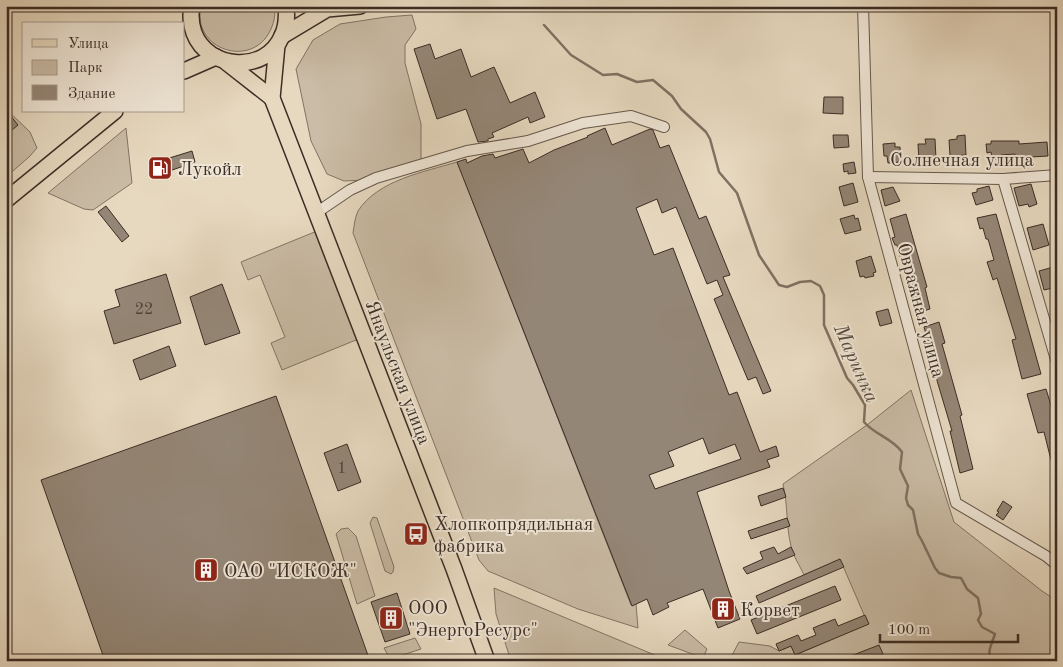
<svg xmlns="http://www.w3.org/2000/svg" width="1063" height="667" viewBox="0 0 1063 667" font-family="'Old Standard TT',serif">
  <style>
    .green { fill: #cabca6; stroke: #827466 }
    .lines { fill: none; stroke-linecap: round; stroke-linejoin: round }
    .stream { stroke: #7f7162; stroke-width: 2.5 }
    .building { fill: #948676; stroke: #3b2d25; fill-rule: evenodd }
    .street-casing { stroke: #66584c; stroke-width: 12 }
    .primary-casing { stroke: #3b2d25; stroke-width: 18 }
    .street { stroke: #efe6d6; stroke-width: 10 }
    .primary { stroke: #e7d9c0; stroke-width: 15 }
    .labels { text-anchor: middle; stroke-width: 4; stroke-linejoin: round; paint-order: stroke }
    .number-label { font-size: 16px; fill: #514339 }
    .street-label { font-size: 19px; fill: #3b2d25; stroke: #efe6d6 }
    .poi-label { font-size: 19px; fill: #3b2d25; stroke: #efe6d6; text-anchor: start }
    .water-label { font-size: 20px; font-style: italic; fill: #584a3e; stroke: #efe6d6 }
  </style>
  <rect width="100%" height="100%" fill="#e7d9c0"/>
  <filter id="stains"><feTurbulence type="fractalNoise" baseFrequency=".004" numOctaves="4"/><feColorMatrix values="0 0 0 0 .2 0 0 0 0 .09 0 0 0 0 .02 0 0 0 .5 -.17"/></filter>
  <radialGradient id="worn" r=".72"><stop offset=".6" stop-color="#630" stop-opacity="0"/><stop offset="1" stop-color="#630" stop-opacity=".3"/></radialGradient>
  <g class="green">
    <path d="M201,6h73c2,8 0,16 -3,23 -18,41 -80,21 -70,-23z"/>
    <path d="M412,15l4,14 -11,16v18l16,61v38l-57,18 -20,1 -17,-7 -16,-33 -15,-72 17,-29 27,-16 46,-7z"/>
    <path d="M6,109l24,23 7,16 -8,9 -23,20z"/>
    <path d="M126,128l6,55 -39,27 -9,-1 -36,-16z"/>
    <path d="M457,162l174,443 5,-1 2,24 -60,-19 -90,-38 -9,-11 -126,-327c1,-6 2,-16 5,-22 20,-31 66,-39 99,-49z"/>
    <path d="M317,231l44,107 -79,32 -11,-27 14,-6 -25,-62 -12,5 -7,-18z"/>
    <path d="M911,390l43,132 88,69 15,10v60h-328l10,-19 31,4 9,5 12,-5 4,9 73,-31 -28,-65 -36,16c-4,-9 -11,-19 -13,-29 -5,-20 -3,-41 -8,-62l84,-59z"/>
    <path d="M373,517l4,1 17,49 -1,5 -2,2 -6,-3 -15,-48z"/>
    <path d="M348,528l8,8 19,60 -18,8 -21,-70 5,-5z"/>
    <path d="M494,588l175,73h-158l-15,-47z"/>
    <path d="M685,630l22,19 -4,9 -35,-13z"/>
    <path d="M415,638l6,11 -31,10 -6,-11z"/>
  </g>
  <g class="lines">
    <path class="stream" d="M544,25l27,30 32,20 14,-1 20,8 16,-2 19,16 9,13 25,23 4,7 9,33 18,21 22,62 20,30 8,2 13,-5 11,-1 9,5 4,9v30l23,53 6,7 12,20 -1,17c11,13 28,16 38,30l-2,17 8,17 -2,12 2,7 5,5 5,24 4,7 13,27 4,5 12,4 10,1 6,11 11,9 3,16 -3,6 4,7 13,7c-3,9 -9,19 -3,27"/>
  </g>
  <g class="building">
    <path d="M430,44l5,15 26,-10 10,28 23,-10 16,36 25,-11 10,25 -15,6 -2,-6 -36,16 2,4 -6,2v2l-10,1 -12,-33 -29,10 -23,-70z"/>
    <path d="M824,97h19v17l-20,-1z"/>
    <path d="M10,115l8,10 -12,10v-16z"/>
    <path d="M605,128l7,17 38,-16 3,1 7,18 9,-3 30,74 7,-3 24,59 -7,2 48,114 -8,3 -7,-17 -8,3 -34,-81 9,-4 -6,-15 -10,4 -31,-77 -14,6 -5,-14 -21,9 18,47 19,-7 56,147 8,-3 23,60 16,-6 3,10 -12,4 3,7 -73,25 32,99 11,28 -22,9 -15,-39 -36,14 2,4 -16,8 -6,-16 -15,7 -175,-444 9,-3 1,4 15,-7 11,-2 2,4 28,-9 6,14 25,-13 34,-13 -1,-1zM703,438l6,16 26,-10 6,15 -86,30 -6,-14 25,-9 -6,-14z"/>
    <path d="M833,135h15l1,12 -15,1z"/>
    <path d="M965,135l1,20 -16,1 -1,-16 8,-1v-3z"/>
    <path d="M925,139h10l1,20 -17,1 -1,-16h8z"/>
    <path d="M991,141h28v3l28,-2 1,14 -33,2v-4l-14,1v4h-9l-1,-7 -4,1 -1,-9h5z"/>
    <path d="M895,143v4h5l1,15 -13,1 -1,-7h-3l-1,-12z"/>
    <path d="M192,151l3,11 -40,14 -5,-12z"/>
    <path d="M854,162l2,11 -8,1v-3l-4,1 -1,-8z"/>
    <path d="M853,183l5,19 -14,4 -5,-19z"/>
    <path d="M1031,184l6,20 -8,3 -1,-3 -9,2 -5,-18z"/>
    <path d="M989,186l4,14 -17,5 -4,-12 5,-1v-3z"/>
    <path d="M893,187l7,14 -15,5 -4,-16z"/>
    <path d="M106,206l23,30 -7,6 -24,-30z"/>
    <path d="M906,214l21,73 -2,1 5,21 -14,4 -10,-34 4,-1 -6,-19 -3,1 -4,-15h-2l-3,-7 3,-1 -5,-18z"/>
    <path d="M996,214l45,160 -19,5 -10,-39 4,-1 -19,-61 -4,2 -6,-18 7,-2 -6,-21h-2l-3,-11 -3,1 -3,-11z"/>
    <path d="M854,215l1,4 3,-1 3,12 -16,4 -5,-15z"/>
    <path d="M1043,224l6,21 -16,5 -6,-22z"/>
    <path d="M871,256l5,16 -3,1 1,3 -9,2 -1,-2 -4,1 -4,-16z"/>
    <path d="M1057,266v17l-5,1 1,4 -9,2 -5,-19z"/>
    <path d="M166,274l15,49 -67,21 -10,-33 16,-5 -5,-16z"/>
    <path d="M222,284l18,49 -35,12 -15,-48z"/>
    <path d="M888,309l4,14 -12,3 -4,-14z"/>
    <path d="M939,322l6,21 -3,1 20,71 -2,1 13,53 -13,4 -10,-42h2l-22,-74 2,-1 -8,-29z"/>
    <path d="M169,346l7,20 -36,14 -7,-20z"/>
    <path d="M1046,389l11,36v45h-2l-4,-10 -7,-28 -6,1 -11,-39z"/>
    <path d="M276,396l94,265h-265l-64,-181z"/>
    <path d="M347,444l14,38 -23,9 -14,-38z"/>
    <path d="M783,488l3,9 -25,9 -3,-10z"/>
    <path d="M1003,501l9,6 -9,13 -7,-5 3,-3 -2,-1z"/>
    <path d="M787,518l3,8 -39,13 -3,-8z"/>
    <path d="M419,526l5,14 -8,3 -5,-14z"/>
    <path d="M774,547l4,7 13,-7 4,8 -48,19 -4,-6 20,-9 -3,-7z"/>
    <path d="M840,559l4,8 -85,36 -3,-7z"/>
    <path d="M835,586l6,14 -84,34 -6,-14z"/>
    <path d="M397,593l13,41 -25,8 -14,-40z"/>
    <path d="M865,615l4,9 -74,31 -4,-9 -12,5 -3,-7 22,-9 3,6 15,-6 -3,-7 22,-9 3,7z"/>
    <path d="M879,645l4,9 -19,7h-26z"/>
  </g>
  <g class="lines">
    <defs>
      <g id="street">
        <path d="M863,6l5,171 88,326 90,53 11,9"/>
        <path d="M868,177l135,2 54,-4"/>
        <path d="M1003,179l54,184"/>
        <path d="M316,213l34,-23 26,-12 91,-27 61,-10 55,-18 48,-7 33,11"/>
      </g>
      <g id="primary">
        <path d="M192,6c-2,9 -1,18 2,27 14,37 72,41 88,3 5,-10 5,-19 4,-30"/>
        <path d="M282,36l45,-27 33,-3"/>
        <path d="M277,45l-5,53 182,471 33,92"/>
        <path d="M226,62l46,36"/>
        <path d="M184,71l32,-14"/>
        <path d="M6,200l109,-89"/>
      </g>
    </defs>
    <use href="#street" class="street-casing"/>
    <use href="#primary" class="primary-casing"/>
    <use href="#street" class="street"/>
    <use href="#primary" class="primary"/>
  </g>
  <defs>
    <symbol id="fuel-square" viewBox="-11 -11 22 22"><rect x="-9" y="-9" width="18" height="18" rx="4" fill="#8f2418" stroke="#efe6d6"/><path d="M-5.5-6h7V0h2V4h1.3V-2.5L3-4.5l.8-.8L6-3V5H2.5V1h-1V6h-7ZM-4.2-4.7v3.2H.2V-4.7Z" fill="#fff"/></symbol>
    <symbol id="bus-square" viewBox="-11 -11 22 22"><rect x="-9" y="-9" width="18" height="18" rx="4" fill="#8f2418" stroke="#efe6d6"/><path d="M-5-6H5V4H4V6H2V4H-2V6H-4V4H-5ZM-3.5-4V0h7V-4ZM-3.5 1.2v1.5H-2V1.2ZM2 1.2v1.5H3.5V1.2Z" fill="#fff"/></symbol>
    <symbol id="building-square" viewBox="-11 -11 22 22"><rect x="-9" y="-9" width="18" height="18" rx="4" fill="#8f2418" stroke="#efe6d6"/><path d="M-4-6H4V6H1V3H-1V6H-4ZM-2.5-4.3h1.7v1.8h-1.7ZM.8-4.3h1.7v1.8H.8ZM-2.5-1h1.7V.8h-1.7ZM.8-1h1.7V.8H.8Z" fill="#fff"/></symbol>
  </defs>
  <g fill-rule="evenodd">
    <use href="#fuel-square" x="146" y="154" width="28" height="28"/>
    <use href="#bus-square" x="402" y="520" width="28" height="28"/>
    <use href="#building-square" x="192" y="556" width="28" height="28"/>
    <use href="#building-square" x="709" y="595" width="28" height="28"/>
    <use href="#building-square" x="377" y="604" width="28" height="28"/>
  </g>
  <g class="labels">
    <g class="number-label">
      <text x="144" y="314">22</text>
      <text x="342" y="473">1</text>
    </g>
    <g class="street-label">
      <text x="962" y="166">Солнечная улица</text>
      <text transform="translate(922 310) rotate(75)" y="7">Овражная улица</text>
      <text transform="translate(399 372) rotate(69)" y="7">Янаульская улица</text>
    </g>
    <g class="poi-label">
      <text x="178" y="175">Лукойл</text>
      <text x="434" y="530">Хлопкопрядильная<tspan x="434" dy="22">фабрика</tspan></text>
      <text x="224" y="577">ОАО "ИСКОЖ"</text>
      <text x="408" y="614">ООО<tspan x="408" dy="22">"ЭнергоРесурс"</tspan></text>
      <text x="740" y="616">Корвет</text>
    </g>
    <g class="water-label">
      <text transform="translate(857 363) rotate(66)" y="7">Маринка</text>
    </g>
  </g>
  <rect width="1063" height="667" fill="none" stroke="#e7d9c0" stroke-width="25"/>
  <rect x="8" y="8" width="1048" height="652" fill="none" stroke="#3b2d25" stroke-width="2.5"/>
  <rect x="12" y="12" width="1038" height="642" fill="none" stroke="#3b2d25"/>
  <rect x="22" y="22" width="162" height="90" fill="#efe6d6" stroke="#a79c8f"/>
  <rect x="32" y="39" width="25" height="8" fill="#e7d9c0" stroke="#a79c8f"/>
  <text x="68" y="48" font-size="15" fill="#3b2d25">Улица</text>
  <rect x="32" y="60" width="25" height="15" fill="#cabca6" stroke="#a79c8f"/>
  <text x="68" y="72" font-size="15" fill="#3b2d25">Парк</text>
  <rect x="32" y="85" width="25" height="15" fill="#948676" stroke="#a79c8f"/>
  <text x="68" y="98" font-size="15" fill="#3b2d25">Здание</text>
  <path d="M880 634v8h138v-8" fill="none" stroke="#3b2d25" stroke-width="2.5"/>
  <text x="888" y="634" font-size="15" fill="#3b2d25" stroke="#efe6d6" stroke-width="4" paint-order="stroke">100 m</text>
  <rect width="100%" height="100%" filter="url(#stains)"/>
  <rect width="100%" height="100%" fill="url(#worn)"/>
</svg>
